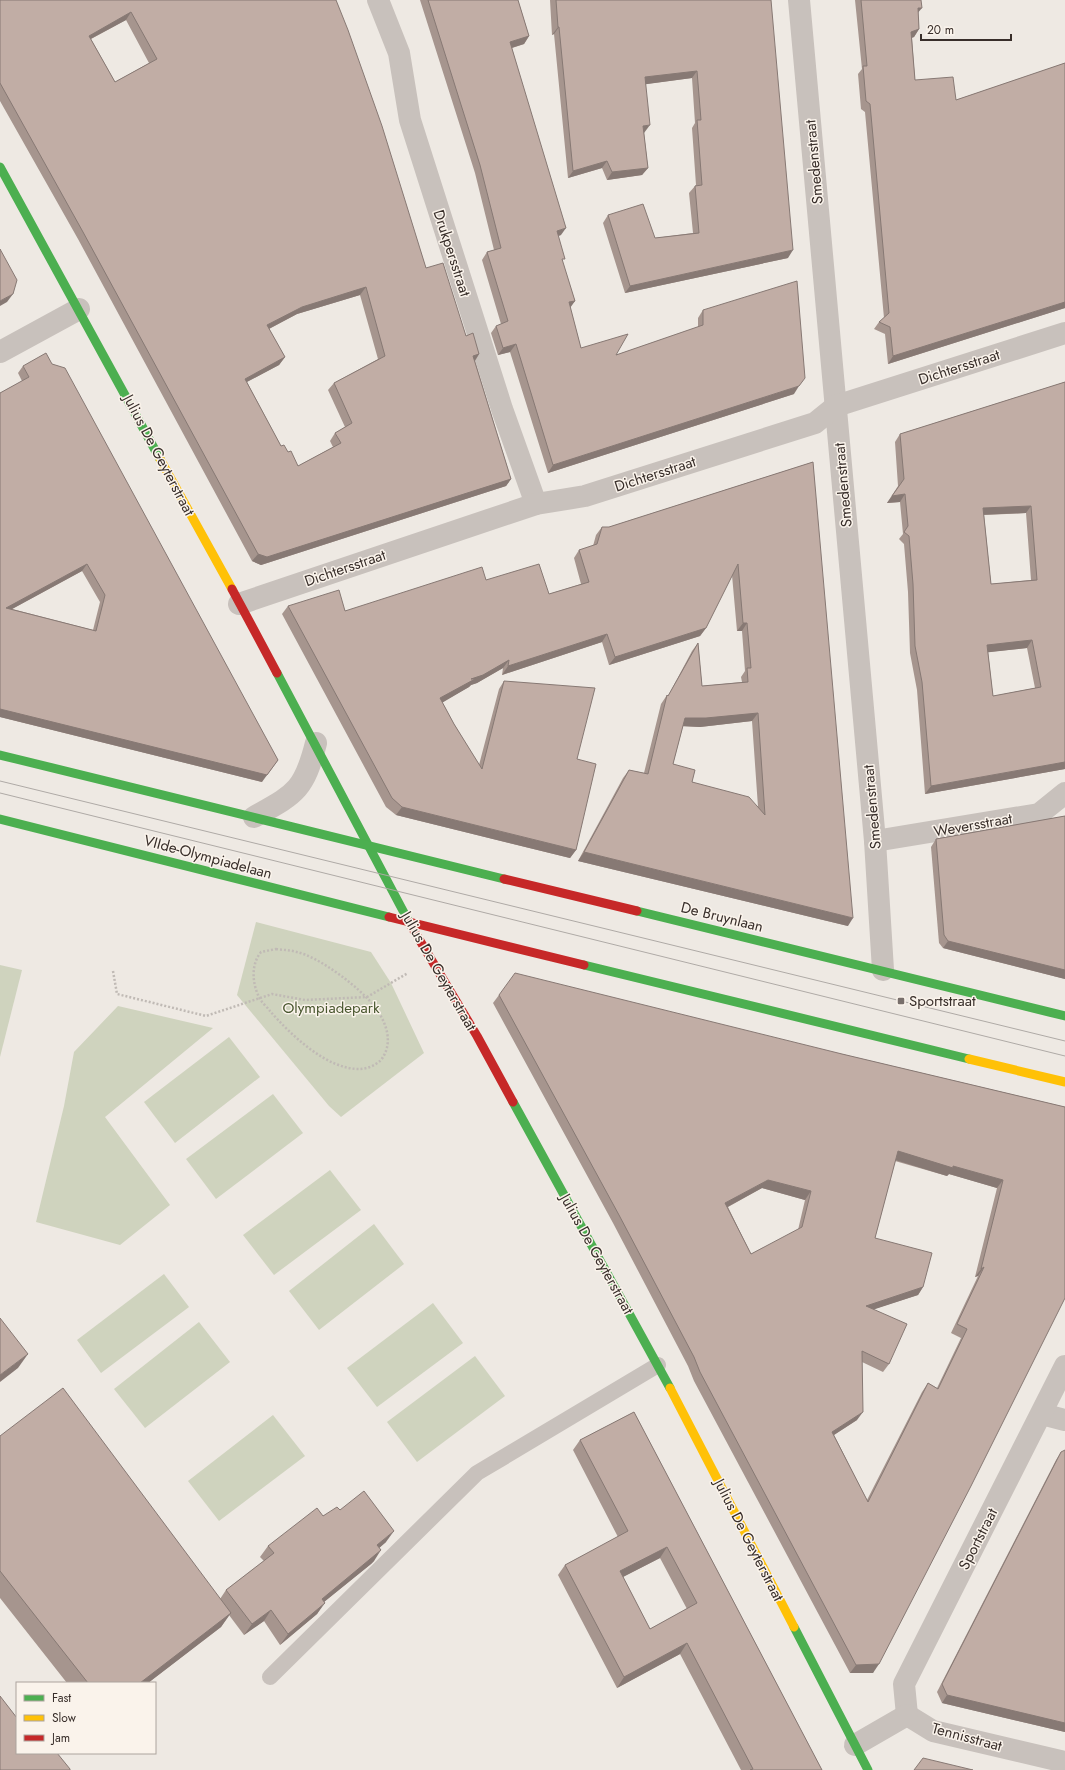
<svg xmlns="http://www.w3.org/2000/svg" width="1065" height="1770" viewBox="0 0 1065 1770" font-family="Jost,sans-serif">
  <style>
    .green { fill: #cfd3be }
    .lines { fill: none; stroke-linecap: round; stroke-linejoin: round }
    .path { stroke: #c0bab5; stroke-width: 2.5; stroke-dasharray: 2 2; stroke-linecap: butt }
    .lane { stroke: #c8c1bc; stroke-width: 16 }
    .street { stroke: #c8c1bc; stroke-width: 22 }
    .fast { stroke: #4caf50; stroke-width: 9 }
    .slow { stroke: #ffc107; stroke-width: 9 }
    .jam { stroke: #c62828; stroke-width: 9 }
    .tram { stroke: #afaaa6; stroke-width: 1 }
    .wall { fill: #a6958e; fill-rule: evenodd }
    .shaded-wall { fill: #877974 }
    .building { fill: #c1ada5; stroke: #877974; fill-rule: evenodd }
    .poi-dot { fill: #786f6b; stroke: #faf3eb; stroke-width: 1.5 }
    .labels { text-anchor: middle; stroke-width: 3; stroke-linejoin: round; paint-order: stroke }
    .street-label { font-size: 15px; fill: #382e2a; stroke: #faf3eb }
    .poi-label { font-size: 15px; fill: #382e2a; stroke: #faf3eb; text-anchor: start }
    .park-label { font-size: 15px; fill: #48562e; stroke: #faf3eb }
  </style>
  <rect width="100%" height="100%" fill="#eee9e3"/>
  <g class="green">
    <path d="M256,922l115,30 20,31 33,70 -83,64 -12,-11 -92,-111z"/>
    <path d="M0,965l22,5 -22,87z"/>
    <path d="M118,1006l95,22 -108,89 65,88 -50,40 -84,-23 28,-116 10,-54z"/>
    <path d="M229,1037l31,40 -85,66 -31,-41z"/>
    <path d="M273,1094l30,39 -87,66 -30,-40z"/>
    <path d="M330,1170l31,40 -87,65 -31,-40z"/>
    <path d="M374,1224l30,40 -85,66 -30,-39z"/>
    <path d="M164,1274l25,33 -88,66 -24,-33z"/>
    <path d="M433,1303l30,40 -86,64 -30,-39z"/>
    <path d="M199,1322l31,40 -85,66 -31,-39z"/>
    <path d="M475,1356l30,40 -88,66 -30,-40z"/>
    <path d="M273,1415l32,41 -86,65 -31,-40z"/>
  </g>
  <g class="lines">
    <g class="path">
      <path d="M276,949c7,1 14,1 21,3 21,5 53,29 68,44 17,16 32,43 16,64 -5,5 -14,9 -21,9 -33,1 -70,-35 -90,-58 -3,-4 -9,-9 -11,-14 -7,-14 -8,-33 2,-45z"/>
      <path d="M113,971l4,23 89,22 66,-22 33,6 62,-3 41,-24"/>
    </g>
    <path class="lane" d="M270,1677l207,-204 181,-108"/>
    <g class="street">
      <path d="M378,0l21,53 11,67 92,289 34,95"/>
      <path d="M799,0l76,841 8,129"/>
      <path d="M0,352l79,-43"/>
      <path d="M239,604l297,-100 49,-8 230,-73 21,-17 229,-73"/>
      <path d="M254,817c41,-23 50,-26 62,-74"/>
      <path d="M875,841l164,-27 26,-21"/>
      <path d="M1042,1414l23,6"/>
      <path d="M907,1715l-3,-31 161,-318"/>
      <path d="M907,1715l26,16 132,31"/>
      <path d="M855,1745l52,-30"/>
    </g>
    <g class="fast">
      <path d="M0,167l160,292"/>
      <path d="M277,673l133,251"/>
      <path d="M0,755l504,124"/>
      <path d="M0,819l389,98"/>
      <path d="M637,911l428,105"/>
      <path d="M584,965l385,94"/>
      <path d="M513,1102l157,286"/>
      <path d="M794,1627l74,143"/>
    </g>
    <g class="slow">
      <path d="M160,459l72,130"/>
      <path d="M969,1059l96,23"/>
      <path d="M670,1388l124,239"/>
    </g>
    <g class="jam">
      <path d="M232,589l45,84"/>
      <path d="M504,879l133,32"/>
      <path d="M389,917l195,48"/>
      <path d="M410,924l67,112 36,66"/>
    </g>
    <g class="tram">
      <path d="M0,781l1065,260"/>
      <path d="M0,793l1065,263"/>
    </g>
  </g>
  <g class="wall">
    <path d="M0,0h336l90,268 40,68 13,18 -4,7 36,118 -5,7 -245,79 -9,-4 -174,-322 -78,-138zM126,20l23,43 -34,19 -24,-43zM360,295l18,64 -44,24 -6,7 17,37 -10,6 -5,8 3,6 -35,19 -10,-14 -7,-6 -34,-64 32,-17 6,-8 -16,-28 28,-15z"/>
    <path d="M420,0h98l11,36 -5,8 -12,4 49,187 -3,1 4,26 13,39 -5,6 11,41 35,7 82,-28v-9l5,-8 91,84 -246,79 -38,-121 -12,3 -7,-22 5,-7 5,-2 -19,-64 5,-8 7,-2 -19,-77z"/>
    <path d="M550,0h221l17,258 -163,35 -22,-70 5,-8 47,23 38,-5 -4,-40 6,-7 1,-1 -4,-57 3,-5 -3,-45 -46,6 -2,49 4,35 -6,7 -35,5 -5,-12 -34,10 -14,-144 -2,1z"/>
    <path d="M855,0h66l-3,13 1,16 -5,8 -2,1 3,42 41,20 109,-37v245l-177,56 -3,-30 -11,-5 5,-7 5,-4 -19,-206 -4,-3 -3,-35 4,-5z"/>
    <path d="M23,366l239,416 -262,-65v-324l22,-12 -4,-8zM82,571l18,31 -7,28 -81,-21z"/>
    <path d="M1065,382v387l-140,25 -8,-104 -7,-37 -2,-61 -4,-48 -5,-5 4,-5 -3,-32 -13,1 11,-17 -3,-44 5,-8zM1026,513l5,67 -40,4 -7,-69zM1027,648l8,40 -42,8 -5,-44z"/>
    <path d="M813,462l35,464 -270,-65 45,-83 6,-8 15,3 17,-69 6,-9 1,1 24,-45 6,-8 4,43 40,-4 -1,-5 4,-6 -3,-40h-5l-5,-56 -26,53 -6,8 -91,29 -7,-23 -100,33 1,-7 -26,15 -6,2 -2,2 -27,15 12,22 25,41 20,-76 5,-8 73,78 -1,91 -6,8 -174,-43 -10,-8 -104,-193 6,-8 57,5 141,-31 63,14 32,-10 -7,-26 5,-8 14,-4 3,-11 6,-8h7zM752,721l6,86 -66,-25 -19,-18 10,-38 17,1z"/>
    <path d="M1065,816v163l-122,-31 -4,-5 -8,-96 5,-8z"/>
    <path d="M499,995l343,59 223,53 -192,566h-23l-156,-292 -6,-15 -75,-143 -120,-220zM895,1161l52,15 2,-2 48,14 -22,89 3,-1 -27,57 10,5 -24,50 -9,-5 -6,9 -55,108 -33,-65 23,-15 5,-58 21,10 6,-8 -15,-55 44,-14 5,-8 -48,-49zM762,1188l43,12 -7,30 -47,24 -23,-47z"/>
    <path d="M634,1412l188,358h-81l-61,-116 -63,34 -59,-113 7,-10 53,-28 -45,-87 7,-10zM660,1558l27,51 -37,20 -27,-52z"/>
    <path d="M0,1436l220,163 6,-9 38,-29 -4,-4 8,-11 55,-30 17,-6 46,32 -7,6 -5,13 -3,3 -47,38 -7,12 -37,31 -16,-24 -20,14 -15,-20 -8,12 -73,56h-81l-67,-85z"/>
    <path d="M1061,1452l4,280 -123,-29 -5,-11 119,-232z"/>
  </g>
  <g class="shaded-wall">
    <path d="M918,8h4l-6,7z"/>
    <path d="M131,12l-5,8 -43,23 6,-7z"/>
    <path d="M558,27h1l-5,7 -2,1z"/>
    <path d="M919,29l-5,8 -8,2 5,-7z"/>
    <path d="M529,36l-5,8 -19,6 5,-8z"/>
    <path d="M697,71l-5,7 -52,7 5,-8z"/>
    <path d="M650,125l-6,8 -1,-7z"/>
    <path d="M607,161l-5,7 -34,10 5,-7z"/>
    <path d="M648,168l-6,7 -35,5 5,-8z"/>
    <path d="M566,228l-5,7 -9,3 5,-7z"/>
    <path d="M793,250l-5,8 -163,35 5,-7z"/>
    <path d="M366,287l-6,8 -63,19 -36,19 6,-8 35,-18z"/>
    <path d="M13,294l-6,8 -7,4v-5z"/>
    <path d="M575,301l-5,7 -1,-6z"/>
    <path d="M1065,302v6l-177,56 5,-8z"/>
    <path d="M516,344l-6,8 -12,3 5,-7z"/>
    <path d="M479,354l-5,8 -1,-6z"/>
    <path d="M285,357l-6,8 -40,21 6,-7z"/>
    <path d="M799,386l-5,8 -246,79 5,-8z"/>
    <path d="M511,479l-5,7 -245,79 -9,-4 6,-7z"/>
    <path d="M905,494l-5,8 -13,1 5,-7z"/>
    <path d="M1031,506l-5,7 -48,2 5,-7z"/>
    <path d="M87,564l-5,7 -81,44 5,-7z"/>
    <path d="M743,623h4l-5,8h-5z"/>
    <path d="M706,628l-6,8 -91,29 6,-8z"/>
    <path d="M607,634l-5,8 -100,33 6,-9z"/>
    <path d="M1032,640l-5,8 -45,5 5,-8z"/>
    <path d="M509,660l-6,8 -26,15 -6,2 -2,2 -34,20 5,-9 31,-19z"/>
    <path d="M0,709l278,51 -16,22 -262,-65z"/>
    <path d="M758,713l-6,8 -52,6 -21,-1 6,-8z"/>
    <path d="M1065,762v7l-140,25 6,-8z"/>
    <path d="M402,807l174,43 -6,8 -174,-43z"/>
    <path d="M584,852l269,66 -5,8 -270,-65z"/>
    <path d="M948,941l117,29v9l-122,-31z"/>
    <path d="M898,1151l55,15 50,14 -6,8 -48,-14 -2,2 -55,-17z"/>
    <path d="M768,1180l43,11 -6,9 -43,-12 -42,23 5,-8z"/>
    <path d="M984,1267l-6,9 -3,1 6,-8z"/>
    <path d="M923,1287l-5,8 -58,19 6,-8z"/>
    <path d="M28,1354l-10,14 -18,14v-7z"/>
    <path d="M863,1412l-6,8 -31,20 6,-8z"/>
    <path d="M394,1531l-8,11 -16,14 7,-11z"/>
    <path d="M667,1547l-7,11 -47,24 7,-11z"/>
    <path d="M381,1550l-7,11 -3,3 -57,46 8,-11z"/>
    <path d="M325,1603l-8,11 -37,31 8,-11z"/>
    <path d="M271,1610l-7,11 -20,14 8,-11z"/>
    <path d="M231,1613l-10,14 -73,56h-8z"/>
    <path d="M687,1643l-7,11 -63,34 7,-11z"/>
    <path d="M879,1664l-6,9h-23l6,-8z"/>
    <path d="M947,1695l118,28v9l-123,-29z"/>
  </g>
  <g class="building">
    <path d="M0,0h336l12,30 34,96 44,142 17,-5 23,73 7,-3 6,21 -6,2 38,123 -244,78 -9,-3 -175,-322 -83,-149zM131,12l26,47 -42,23 -26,-46zM366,287l19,69 -51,27 18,40 -17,10 6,10 -43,23 -7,-15 -3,1 -4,-7 -3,1 -36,-67 40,-22 -18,-32 35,-18z"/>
    <path d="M428,0h90l11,36 -19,6 56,186 -9,3 8,28h-3l13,42 -6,1 12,46 47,-14 -12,21 87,-30v-15l94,-29 8,97 -6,8 -246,79 -37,-121 -13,4 -7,-22 12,-5 -21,-69 14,-4 -21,-83z"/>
    <path d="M556,0h215l22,250 -163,36 -22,-71 35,-11 12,34 44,-5 -4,-47 7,-1 -5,-65h4l-4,-49 -52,6 5,48 -7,1 5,42 -36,4 -5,-11 -34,10 -14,-144h-1z"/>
    <path d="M861,0h60l1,8h-4l1,21 -8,3 4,48 38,-3 3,23 109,-37v239l-172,54 -3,-29 -11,-5 10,-9 -19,-209 -4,-3 -3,-35h4z"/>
    <path d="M0,249l17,31 -4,14 -13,7z"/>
    <path d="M46,353l6,11 13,4 213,392 -11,15 -267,-66v-316l29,-16 -6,-11zM87,564l18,31 -9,36 -90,-23z"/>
    <path d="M1065,382v380l-134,24 -9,-104 -7,-36 -2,-62 -4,-48 -5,-4 4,-6 -3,-32 -13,2 12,-17 -4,-45zM1031,506l6,74 -46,4 -8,-76zM1032,640l9,47 -48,9 -6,-51z"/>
    <path d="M813,462l40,456 -269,-66 45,-82 19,4 19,-79 1,1 30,-53 4,43 46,-4 -1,-14h4l-4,-45h-4l-5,-59 -32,64 -91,29 -8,-23 -99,32 1,-6 -26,15 -12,4h4l-35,19 14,26 28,45 22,-88 91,7 -18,71 19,5 -20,86 -174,-43 -10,-9 -104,-192 51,-16 6,21 137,-44 4,13 53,-16 10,30 40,-12 -10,-32 18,-6 5,-17h7zM758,713l7,102 -16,-18 -57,-15 3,-12 -22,-6 12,-46h21z"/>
    <path d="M1065,816v154l-117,-29 -4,-6 -8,-96z"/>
    <path d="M515,973l327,81 223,53v191l-94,188 -92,178 -23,1 -156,-293 -6,-15 -75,-142 -120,-220zM898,1151l55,17v-2l50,14 -22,89 3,-2 -27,57 10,5 -29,60 -10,-6 -60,119 -36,-70 31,-20 -1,-61 27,13 18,-40 -41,-18 57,-19 9,-34 -57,-15zM768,1180l43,11 -9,36 -51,27 -26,-51z"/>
    <path d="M0,1318l28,36 -28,21z"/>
    <path d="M63,1388l168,225 -91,70h-52l-88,-112v-135z"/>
    <path d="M634,1412l188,358h-72l3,-1 -66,-126 -63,34 -59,-112 63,-34 -48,-91zM667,1547l30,56 -47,26 -30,-58z"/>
    <path d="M1065,1450v273l-118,-28 -5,-11 119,-232z"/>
    <path d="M364,1491l30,40 -17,14 4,5 -59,49 3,4 -37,31 -17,-24 -19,14 -26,-34 48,-37 -6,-7 49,-38 6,8 14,-9 3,3z"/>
    <path d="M0,1696l17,22v35h40l13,16v1h-70z"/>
    <path d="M923,1758l50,12h-59z"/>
  </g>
  <rect class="poi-dot" x="897" y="997" width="8" height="8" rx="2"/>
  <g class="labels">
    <g class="street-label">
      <text transform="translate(814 162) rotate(-95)" y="5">Smedenstraat</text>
      <text transform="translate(452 253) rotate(72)" y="5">Drukpersstraat</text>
      <text transform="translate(959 367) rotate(-18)" y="5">Dichtersstraat</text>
      <text transform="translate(159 455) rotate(62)" y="5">Julius De Geyterstraat</text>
      <text transform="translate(655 474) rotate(-18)" y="5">Dichtersstraat</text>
      <text transform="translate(843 485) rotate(-95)" y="5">Smedenstraat</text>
      <text transform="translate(345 568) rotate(-19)" y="5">Dichtersstraat</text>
      <text transform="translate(872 807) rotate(-95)" y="5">Smedenstraat</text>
      <text transform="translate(973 825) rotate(-10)" y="5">Weversstraat</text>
      <text transform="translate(208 857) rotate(15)" y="5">VIIde-Olympiadelaan</text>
      <text transform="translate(722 917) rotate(14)" y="5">De Bruynlaan</text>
      <text transform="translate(439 971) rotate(60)" y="5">Julius De Geyterstraat</text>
      <text transform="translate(597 1254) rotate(61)" y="5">Julius De Geyterstraat</text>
      <text transform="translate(978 1539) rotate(-63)" y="5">Sportstraat</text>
      <text transform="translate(749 1540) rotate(63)" y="5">Julius De Geyterstraat</text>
      <text transform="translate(967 1737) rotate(15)" y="5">Tennisstraat</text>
    </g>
    <g class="poi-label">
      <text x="909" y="1006">Sportstraat</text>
    </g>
    <g class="park-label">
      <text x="331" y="1013">Olympiadepark</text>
    </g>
  </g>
  <rect x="16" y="1682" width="140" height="72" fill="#faf3eb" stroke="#aca49e"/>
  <rect x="24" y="1695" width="20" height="6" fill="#4caf50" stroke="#aca49e"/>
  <text x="52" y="1702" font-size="12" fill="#382e2a">Fast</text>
  <rect x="24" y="1715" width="20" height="6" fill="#ffc107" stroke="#aca49e"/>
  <text x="52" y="1722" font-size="12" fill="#382e2a">Slow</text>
  <rect x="24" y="1735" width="20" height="6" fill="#c62828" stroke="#aca49e"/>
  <text x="52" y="1742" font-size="12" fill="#382e2a">Jam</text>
  <path d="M921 34v6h90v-6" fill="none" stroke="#382e2a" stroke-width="2"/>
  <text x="927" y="34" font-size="12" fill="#382e2a" stroke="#faf3eb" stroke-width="3" paint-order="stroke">20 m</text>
</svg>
